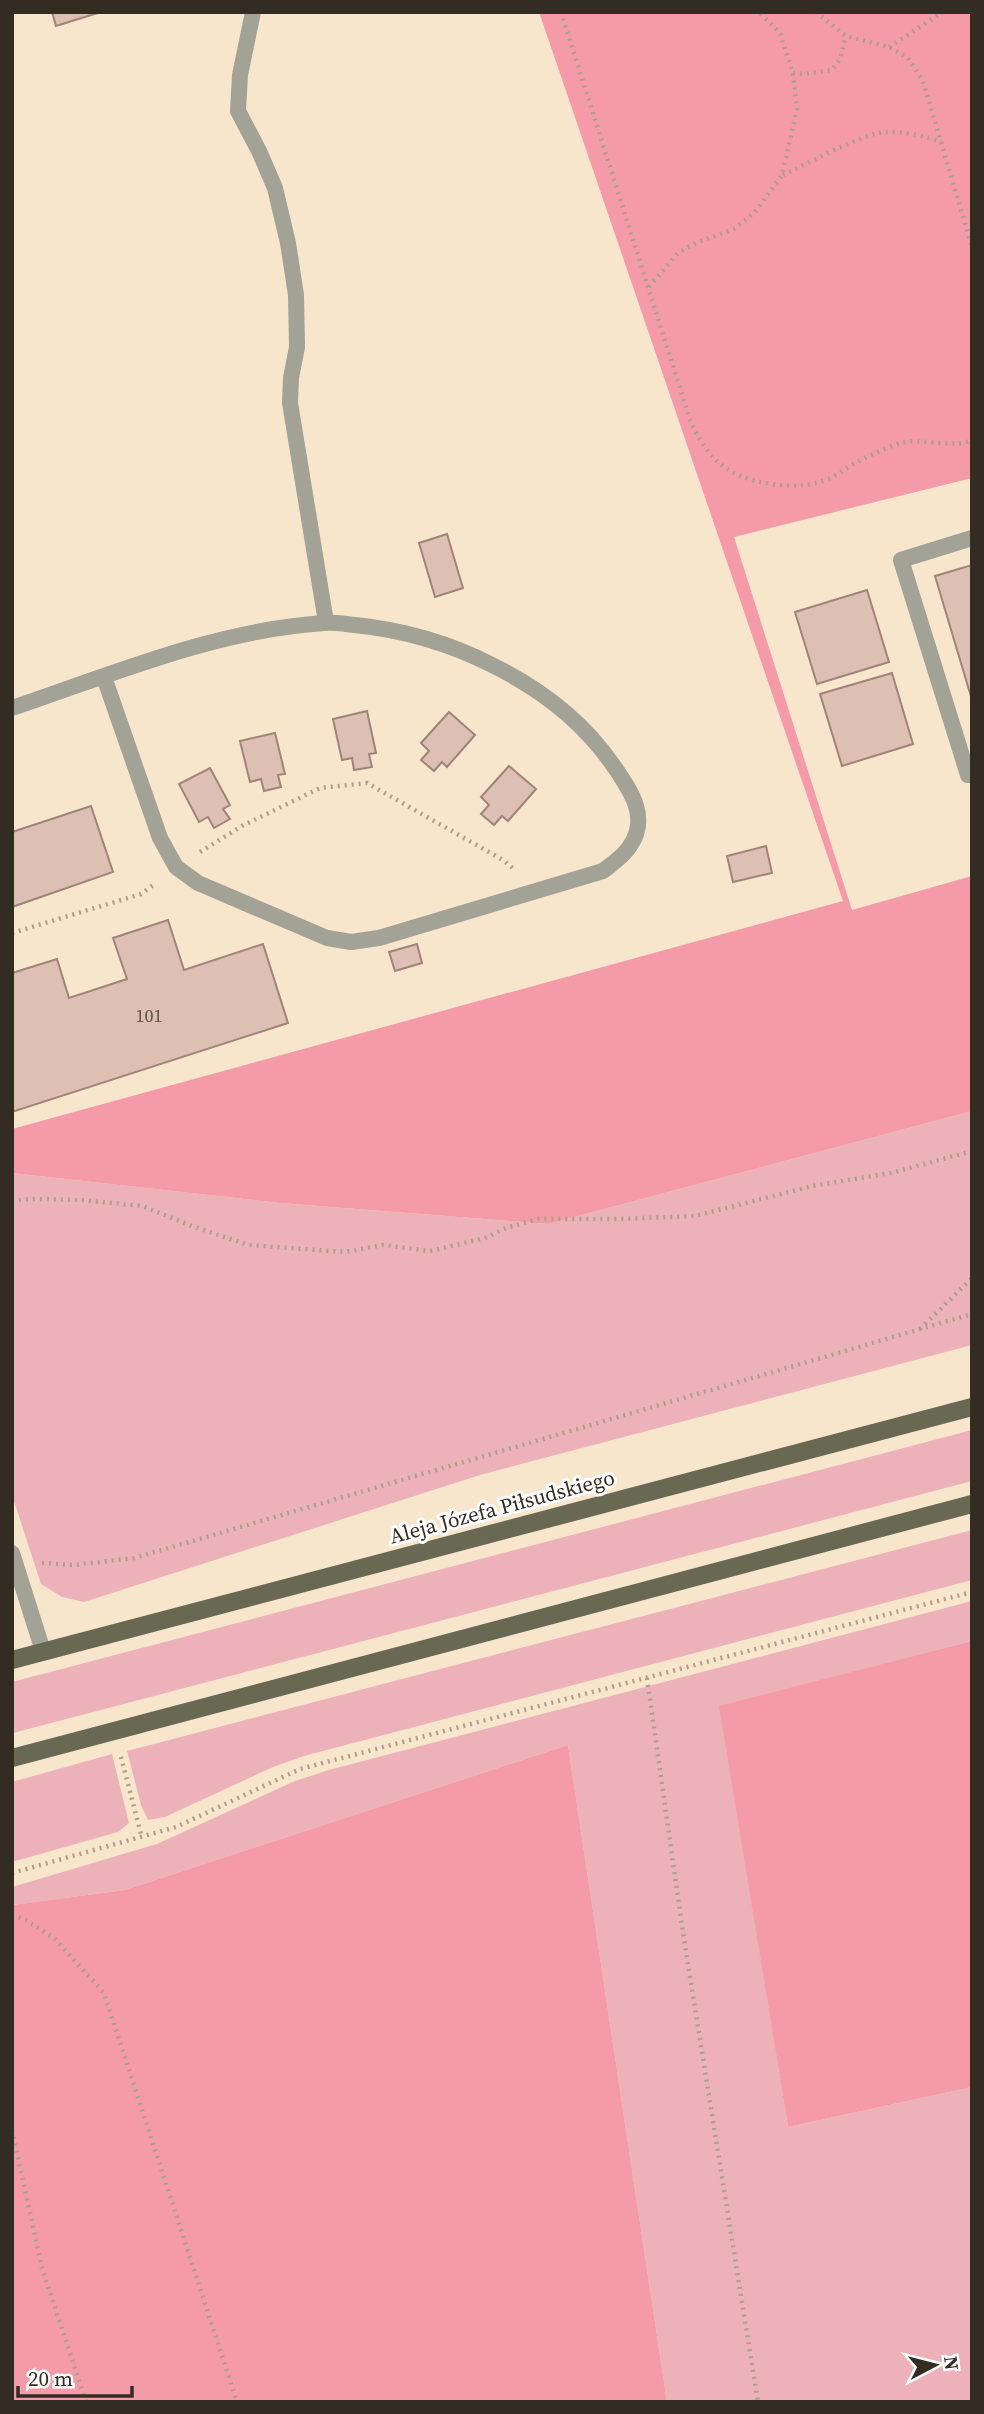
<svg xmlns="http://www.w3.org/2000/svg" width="984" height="2414" viewBox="0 0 984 2414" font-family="'Source Serif 4',serif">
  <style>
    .green { fill: #edb2b9 }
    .forest { fill: #f59aa8 }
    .building { fill: #ddbfb3; stroke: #a08479; stroke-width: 2 }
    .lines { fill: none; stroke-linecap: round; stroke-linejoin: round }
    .path { stroke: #ad9f8c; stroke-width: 4.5; stroke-dasharray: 2 5; stroke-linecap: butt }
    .lane { stroke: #a2a296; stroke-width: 16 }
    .primary { stroke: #696953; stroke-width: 18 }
    .labels { text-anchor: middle; stroke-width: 6; stroke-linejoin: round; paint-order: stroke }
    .number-label { font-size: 18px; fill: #5e5147 }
    .street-label { font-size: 21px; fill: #332c23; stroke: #fff }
  </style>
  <rect width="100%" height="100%" fill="#f7e5cc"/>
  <g class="green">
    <path d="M972,1111v234l-492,130 -396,127 -22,-5 -21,-13 -29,-89v-322l268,30 268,21z"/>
    <path d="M972,1430v51l-959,252 -1,-51z"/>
    <path d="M972,1530v50l-668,176 -31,11 -108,50 -17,3 -7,-15 -14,-54z"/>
    <path d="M972,1601v40l-252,66 68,420 184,-40v315h-305l-99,-657 -443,145 -113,15v-18l145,-43 138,-63 34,-11z"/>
    <path d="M112,1754l17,69 -11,9 -106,30v-80z"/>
  </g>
  <g class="forest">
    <path d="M539,12h433v466l-238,59 118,373 120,-34v235l-424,113 -268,-21 -268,-30v-44l831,-228z"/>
    <path d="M972,1641v446l-184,40 -69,-421z"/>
    <path d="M568,1745l99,657h-655v-497l113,-15z"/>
  </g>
  <g class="building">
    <path d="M52,12h49l-45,14z"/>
    <path d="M447,534l16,54 -28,9 -16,-54z"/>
    <path d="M972,565v135l-37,-124z"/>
    <path d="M867,590l22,72 -72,22 -22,-72z"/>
    <path d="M892,673l21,71 -71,22 -22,-72z"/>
    <path d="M367,711l9,42 -7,1 3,13 -18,3 -2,-12 -10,2 -9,-41z"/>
    <path d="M449,712l26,23 -28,32 -5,-5 -8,9 -13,-11 8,-9 -8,-8z"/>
    <path d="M275,733l10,41 -7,1 3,12 -17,4 -3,-12 -11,3 -10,-41z"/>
    <path d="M509,766l27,23 -28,32 -6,-5 -8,9 -13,-11 8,-9 -8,-8z"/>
    <path d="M210,768l20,37 -7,4 7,10 -16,9 -6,-11 -9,5 -20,-38z"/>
    <path d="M91,806l22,66 -101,35v-75z"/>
    <path d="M766,846l6,27 -39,9 -6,-26z"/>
    <path d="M168,920l16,50 79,-26 25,79 -276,89v-139l45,-14 12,39 58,-19 -14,-41z"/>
    <path d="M417,944l5,19 -27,8 -6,-19z"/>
  </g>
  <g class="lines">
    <g class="path">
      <path d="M561,12l130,411c19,39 39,55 81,61 19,3 35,3 53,-4 10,-3 19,-10 28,-16 13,-7 30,-15 44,-20 24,-8 54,6 75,-4"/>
      <path d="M816,12l30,24 43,11 19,11 15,23 49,166"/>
      <path d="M889,47l54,-35"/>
      <path d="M793,73l10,1 29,-4 8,-11 6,-23"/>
      <path d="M783,175c22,-10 82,-43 103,-43 17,-1 39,4 55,10"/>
      <path d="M649,287l29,-34 18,-10 38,-14 21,-17 27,-37 15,-66 -4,-36 -13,-40 -21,-21"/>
      <path d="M200,852l42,-26 78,-38 47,-5 136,77 12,10"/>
      <path d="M12,933l129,-39 15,-11"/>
      <path d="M12,1201l19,-2 50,1 61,6 50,20 56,19 97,7 38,-7 47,6 55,-13 21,-10 32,-9h82l75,-3 117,-30 79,-13 81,-22"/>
      <path d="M920,1329l52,-51"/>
      <path d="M42,1563l32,2 60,-7 838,-244"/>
      <path d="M647,1678l36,255 75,469"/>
      <path d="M121,1757l21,81"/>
      <path d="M12,1873l164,-46 124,-58 672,-177"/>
      <path d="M12,1915l14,5 28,18 50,55 133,409"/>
      <path d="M12,2130l30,138 44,134"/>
    </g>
    <g class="lane">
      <path d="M253,12l-13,63 -2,36 21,40 16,37 13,55 8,52 1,52 -6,31 -1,25 36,219"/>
      <path d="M972,538l-71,22 67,215h4"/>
      <path d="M12,708c101,-34 204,-78 312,-85 10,-1 21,1 31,2 49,5 94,18 137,40 49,24 90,55 121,100 17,25 37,52 17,81 -6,10 -18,18 -27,25l-224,67 -28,4 -24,-4 -129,-55 -22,-16 -16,-29 -56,-161"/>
      <path d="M12,1553l31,98"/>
    </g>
    <g class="primary">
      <path d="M12,1660l960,-253"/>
      <path d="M12,1758l960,-254"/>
    </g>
  </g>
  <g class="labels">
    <g class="number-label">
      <text x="149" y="1022">101</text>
    </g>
    <g class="street-label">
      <text transform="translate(502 1507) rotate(-15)" y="7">Aleja Józefa Piłsudskiego</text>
    </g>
  </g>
  <rect width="984" height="2414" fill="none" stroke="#332c23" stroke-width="28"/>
  <g transform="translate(935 2365) rotate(83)" stroke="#ffffff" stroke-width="5" paint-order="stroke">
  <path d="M0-5L12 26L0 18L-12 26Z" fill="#332c23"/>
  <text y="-10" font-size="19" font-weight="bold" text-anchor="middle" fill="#332c23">N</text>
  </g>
  <path d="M18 2386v10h114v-10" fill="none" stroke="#332c23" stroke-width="3.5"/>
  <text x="28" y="2386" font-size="21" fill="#332c23" stroke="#ffffff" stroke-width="5" paint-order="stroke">20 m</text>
</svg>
